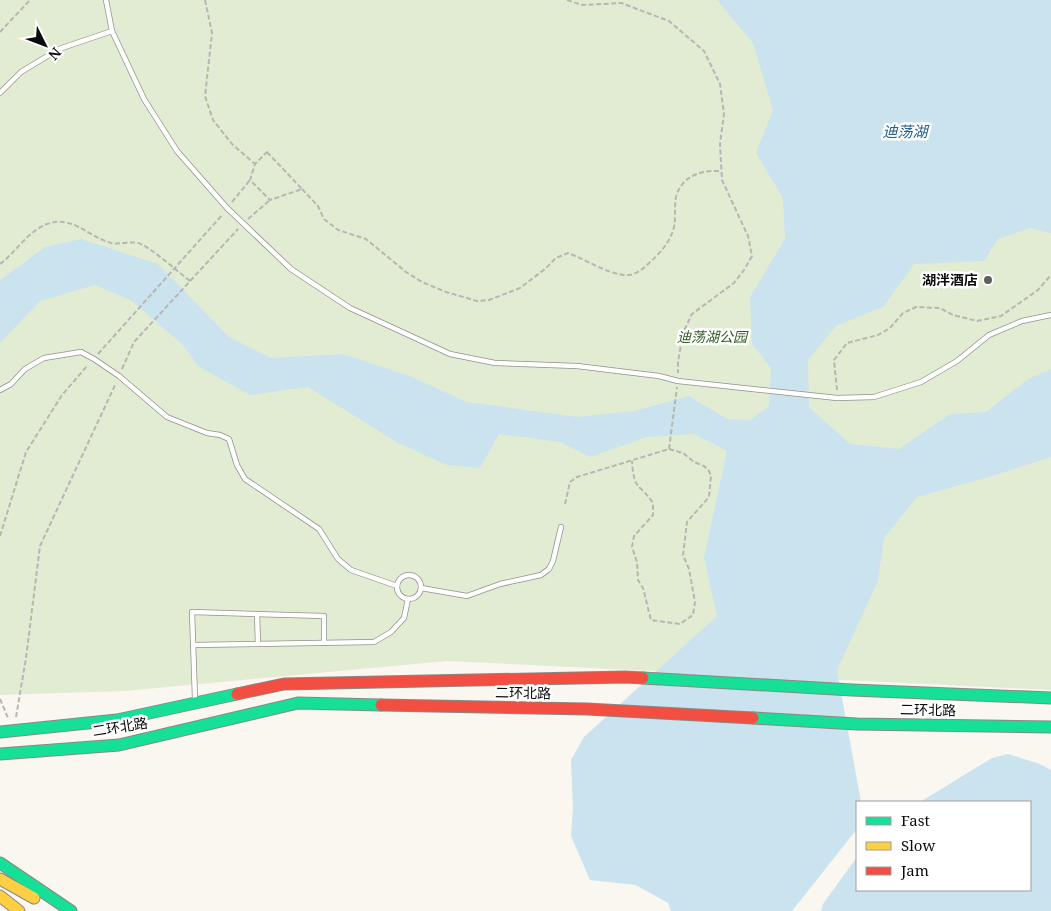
<svg xmlns="http://www.w3.org/2000/svg" width="1051" height="911" viewBox="0 0 1051 911" font-family="'Noto Serif','Noto Sans SC',serif">
  <style>
    .green { fill: #e2ecd2 }
    .water { fill: #cae3ef }
    .lines { fill: none; stroke-linecap: round; stroke-linejoin: round }
    .lane-casing { stroke: #92918e; stroke-width: 6 }
    .fast-casing { stroke: #898885; stroke-width: 13 }
    .slow-casing { stroke: #898885; stroke-width: 13 }
    .jam-casing { stroke: #898885; stroke-width: 13 }
    .path { stroke: #b7b6b5; stroke-width: 2; stroke-dasharray: 5 2.5; stroke-linecap: butt }
    .lane { stroke: #fefefd; stroke-width: 4.5 }
    .fast { stroke: #16e098; stroke-width: 11 }
    .slow { stroke: #ffcf43; stroke-width: 11 }
    .jam { stroke: #f24e42; stroke-width: 11 }
    .poi-dot { fill: #5e5e5b; stroke: #fff; stroke-width: 2 }
    .labels { text-anchor: middle; stroke-width: 5; stroke-linejoin: round; paint-order: stroke }
    .poi-label { font-size: 14px; font-weight: bold; fill: #0b0b0b; stroke: #fff; text-anchor: end }
    .park-label { font-size: 14px; font-style: italic; fill: #305b23; stroke: #fff }
    .street-label { font-size: 14px; fill: #0b0b0b; stroke: #fff }
    .water-label { font-size: 15px; font-style: italic; fill: #23618f; stroke: #fff }
  </style>
  <rect width="100%" height="100%" fill="#f9f7f0"/>
  <path class="green" d="M0,0h1051v690l-604,-29 -322,30 -125,4z"/>
  <g class="water">
    <path d="M717,0h334v233l-21,-5 -32,11 -14,22 -70,3 -31,43 -47,19 -28,34 1,47 41,37 49,5 51,-35 36,-2 42,-33 23,-10v88l-59,19 -75,21 -33,41 -6,43 -41,89 24,132h-4v27l-65,82h-121l-3,-8 -32,-18 -46,-5 -19,-44 2,-27 -2,-49 13,-23 133,-121 -13,-58 23,-107 -33,-17 -47,3 -57,20 -30,-15 -61,-8 -19,34 -33,-3 -49,-22 -90,-56 -58,8 -52,-29 -15,-21 -51,-44 -37,-16 -55,16 -40,42v-63l45,-33 36,-8 77,25 71,73 42,21 72,-4 69,23 55,25 111,15 56,-6 55,-15 38,23 23,1 19,-14 2,-38 -19,-24 -2,-47 35,-58 -2,-41 -27,-45 17,-43 -20,-67z"/>
    <path d="M1008,754l32,10 11,6v141h-230l2,-7 34,-47v33h173v-88h-110l72,-44z"/>
  </g>
  <g class="lines">
    <defs>
      <g id="lane">
        <path d="M106,0l6,31 32,68 33,52 50,57 64,61 59,39 100,46 45,9 82,3 82,10 19,5 159,17 37,-1 47,-15 36,-21 32,-26 33,-14 29,-6"/>
        <path d="M0,93l21,-21 38,-23 53,-18"/>
        <path d="M0,390l11,-6 14,-15 19,-11 37,-6 13,7 25,17 48,41 40,16 13,2 9,4 8,26 8,14 74,50 19,30 13,11 46,16"/>
        <circle cx="409" cy="587" r="12"/>
        <path d="M421,588l46,8 33,-12 41,-9 8,-6 4,-8 8,-34"/>
        <path d="M257,614l1,30"/>
        <path d="M193,645l181,-3 17,-10 13,-14 4,-19"/>
        <path d="M195,699l-3,-87 132,4v27"/>
      </g>
      <g id="fast">
        <path d="M643,678l209,12 199,8"/>
        <path d="M753,718l104,6 194,3"/>
        <path d="M0,732l117,-12 120,-26"/>
        <path d="M0,754l119,-9 179,-42 83,2"/>
        <path d="M0,863l71,48"/>
      </g>
      <g id="slow">
        <path d="M0,879l34,19"/>
        <path d="M0,896l19,15"/>
      </g>
      <g id="jam">
        <path d="M237,694l47,-10 341,-7 18,1"/>
        <path d="M381,705l206,4 166,9"/>
      </g>
    </defs>
    <use href="#lane" class="lane-casing"/>
    <use href="#fast" class="fast-casing"/>
    <use href="#slow" class="slow-casing"/>
    <use href="#jam" class="jam-casing"/>
    <g class="path">
      <path d="M205,0l7,33 -7,63 8,24 19,24 23,20"/>
      <path d="M567,0l15,5 39,-2 48,18 35,30 16,33 4,30 -4,30 2,36 26,56 4,20 -8,14 -10,13 -42,31 -9,19 -5,29v11"/>
      <path d="M0,32l30,-32"/>
      <path d="M267,152l35,37 -32,11 -20,-20 5,-16z"/>
      <path d="M302,189l16,17 6,13 14,11 28,9 40,33 16,10 24,10 31,9 12,-1 31,-12 25,-19 11,-11 12,-5c19,7 37,20 57,22 9,1 17,-5 23,-11 12,-11 22,-21 26,-37 2,-10 0,-20 2,-30 6,-22 26,-27 45,-26"/>
      <path d="M232,202l18,-22"/>
      <path d="M248,219l22,-19"/>
      <path d="M0,264c16,-12 28,-33 47,-40 26,-9 40,12 64,19 9,2 21,-3 30,1 14,7 36,27 49,37"/>
      <path d="M98,354l125,-140"/>
      <path d="M122,369l12,-27 104,-113"/>
      <path d="M837,390l-3,-30 13,-17 31,-8 12,-7 13,-15 13,-6 24,1 13,7 24,6 24,-5 37,-26 13,-15"/>
      <path d="M669,449l8,-62"/>
      <path d="M565,504l5,-22 7,-5 92,-28 14,4 11,9 10,4 5,5 2,5 -2,21 -22,25 -4,33 6,14 6,33 -2,13 -13,9 -29,-4 -8,-32 -5,-8 -1,-18 -5,-15 2,-11 19,-21v-12c-14,-21 -19,-11 -21,-42"/>
      <path d="M0,536l26,-84 36,-57 26,-30"/>
      <path d="M0,699l8,19"/>
      <path d="M16,717l10,-59 14,-112 76,-163"/>
    </g>
    <use href="#lane" class="lane"/>
    <use href="#fast" class="fast"/>
    <use href="#slow" class="slow"/>
    <use href="#jam" class="jam"/>
  </g>
  <circle class="poi-dot" cx="988" cy="280" r="5"/>
  <g class="labels">
    <g class="poi-label">
      <text x="978" y="285">湖泮酒店</text>
    </g>
    <g class="park-label">
      <text x="712" y="342">迪荡湖公园</text>
    </g>
    <g class="street-label">
      <text transform="translate(523 693) rotate(1)" y="5">二环北路</text>
      <text transform="translate(928 710) rotate(1)" y="5">二环北路</text>
      <text transform="translate(120 727) rotate(-9)" y="5">二环北路</text>
    </g>
    <g class="water-label">
      <text x="905" y="137">迪荡湖</text>
    </g>
  </g>
  <rect x="856" y="801" width="175" height="90" fill="#ffffff" stroke="#9d9d9d"/>
  <rect x="866" y="817" width="25" height="8" fill="#16e098" stroke="#9d9d9d"/>
  <text x="901" y="826" font-size="15" fill="#0b0b0b">Fast</text>
  <rect x="866" y="842" width="25" height="8" fill="#ffcf43" stroke="#9d9d9d"/>
  <text x="901" y="851" font-size="15" fill="#0b0b0b">Slow</text>
  <rect x="866" y="867" width="25" height="8" fill="#f24e42" stroke="#9d9d9d"/>
  <text x="901" y="876" font-size="15" fill="#0b0b0b">Jam</text>
  <g transform="translate(45 45) rotate(132)" stroke="#ffffff" stroke-width="4" paint-order="stroke">
  <path d="M0-4L9 19L0 12L-9 19Z" fill="#0b0b0b"/>
  <text y="-8" font-size="14" font-weight="bold" text-anchor="middle" fill="#0b0b0b">N</text>
  </g>
</svg>
